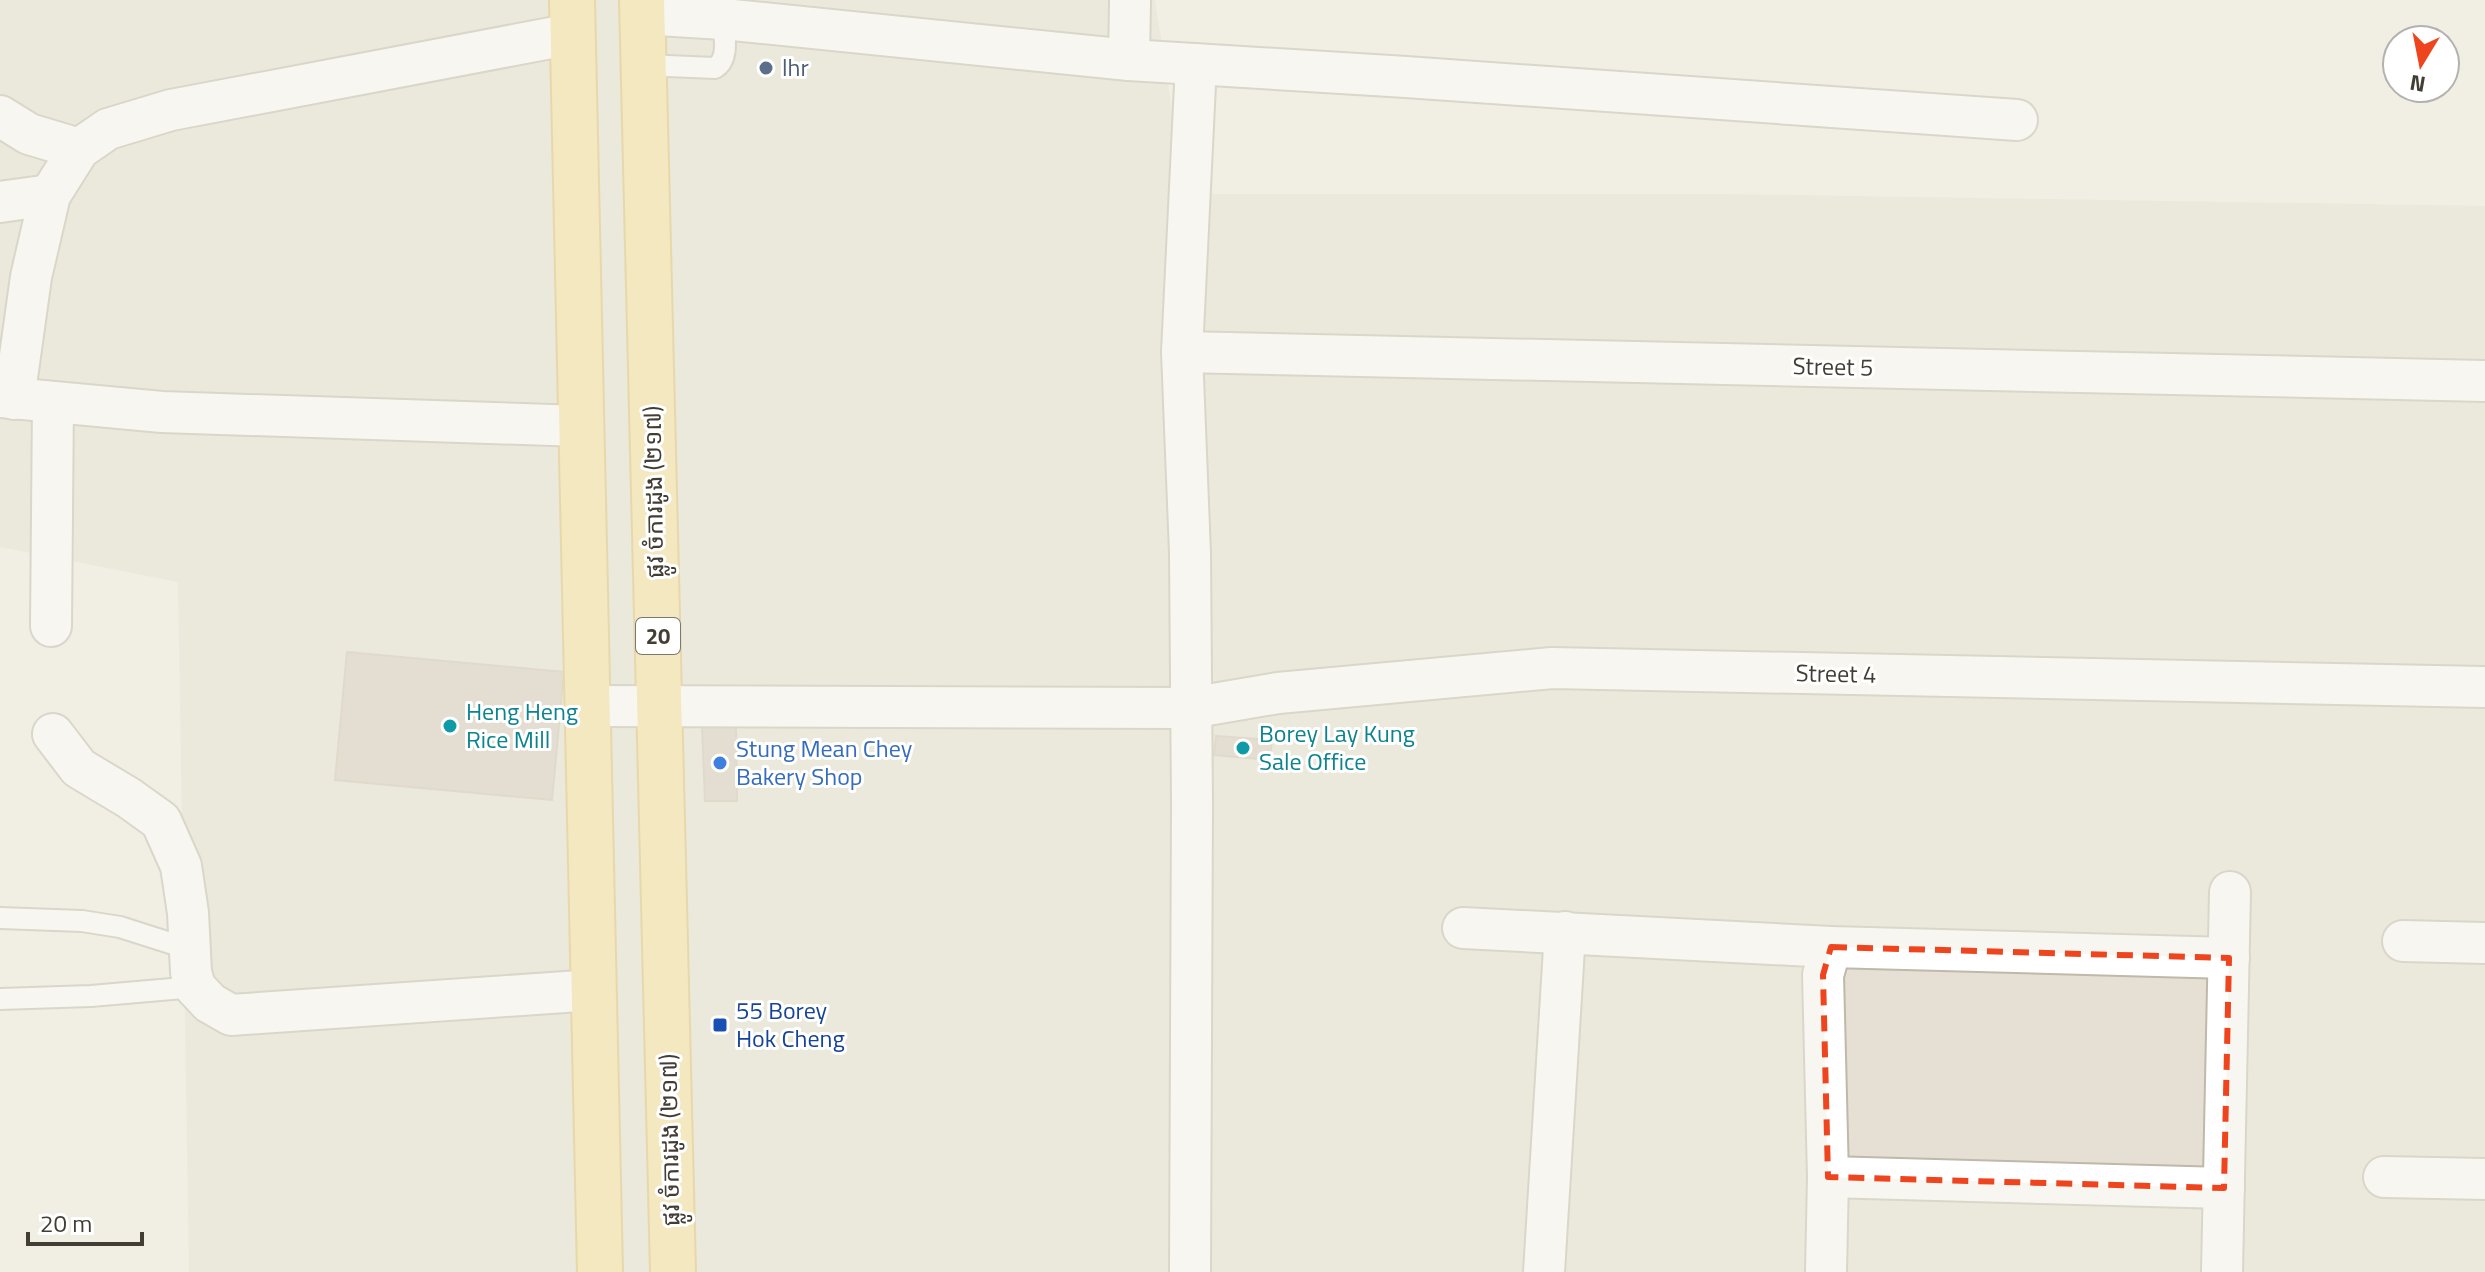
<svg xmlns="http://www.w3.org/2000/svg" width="2485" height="1272" viewBox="0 0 2485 1272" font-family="'Titillium Web','Noto Sans Khmer',sans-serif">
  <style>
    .residential { fill: #e5e0d3 }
    .building { fill: #d2caba; stroke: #ccc2ae; stroke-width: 2 }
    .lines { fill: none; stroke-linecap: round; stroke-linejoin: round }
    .service-casing { stroke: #bfb8ab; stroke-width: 24 }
    .minor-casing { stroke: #bfb8ab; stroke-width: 44 }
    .primary-casing { stroke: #dcbd67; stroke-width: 48 }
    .service { stroke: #fff; stroke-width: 20 }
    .minor { stroke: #fff; stroke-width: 40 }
    .primary { stroke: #f8e096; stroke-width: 44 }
    .marked { fill: none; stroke: #ee451f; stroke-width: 6; stroke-dasharray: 16 10; stroke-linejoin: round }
    .service-dot { fill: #5c6f8a; stroke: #fff; stroke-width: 3 }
    .culture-dot { fill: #0f9aa8; stroke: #fff; stroke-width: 3 }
    .shop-dot { fill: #3f7fe0; stroke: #fff; stroke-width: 3 }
    .transit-dot { fill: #1a4fb4; stroke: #fff; stroke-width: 3 }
    .labels { text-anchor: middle; stroke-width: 6; stroke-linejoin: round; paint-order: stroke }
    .shield { fill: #fff; stroke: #7b7872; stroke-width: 2 }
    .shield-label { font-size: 22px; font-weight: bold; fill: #433e35 }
    .service-label { font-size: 24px; fill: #4e5e75; stroke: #fff; text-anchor: start }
    .street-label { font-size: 24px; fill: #433e35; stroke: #fff }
    .culture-label { font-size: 24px; fill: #0d838f; stroke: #fff; text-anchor: start }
    .shop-label { font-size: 24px; fill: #366cbe; stroke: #fff; text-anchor: start }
    .transit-label { font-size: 24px; fill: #164399; stroke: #fff; text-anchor: start }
  </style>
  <rect width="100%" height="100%" fill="#f1eee4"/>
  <path class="residential" d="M0,0h1155l30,194h539l761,12v1066h-2296l-11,-690 -178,-35z"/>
  <g class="building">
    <path d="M347,652l217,20 -12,128 -217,-20z"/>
    <path d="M736,725l1,76h-32l-3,-75z"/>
    <path d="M1216,736l56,4 -2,20 -56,-5z"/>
  </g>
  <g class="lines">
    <defs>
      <g id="service">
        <path d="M643,65l72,3c15,-9 9,-33 8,-49"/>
        <path d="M0,918l82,3 38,6 69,22"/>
        <path d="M0,999l91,-3 104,-9"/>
      </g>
      <g id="minor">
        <path d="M642,14l81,5 406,41 277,17 611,43"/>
        <path d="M1129,60l1,-60"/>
        <path d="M0,116l29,18 50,15"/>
        <path d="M0,202l50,-7"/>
        <path d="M1182,352l1303,29"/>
        <path d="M0,397l162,15 419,14"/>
        <path d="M14,399l17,-122 19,-82 29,-46 29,-20 63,-19 401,-76"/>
        <path d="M51,626l2,-224"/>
        <path d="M588,706l602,2 88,-15 274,-25 933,19"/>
        <path d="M53,734l26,34 50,30 32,23 20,45 7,47 3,59 4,15 15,16 21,12 363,-25"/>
        <path d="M1463,928l368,19 398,11"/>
        <path d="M2403,941l82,2"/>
        <path d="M1828,1177l396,11"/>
        <path d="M2384,1177l101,2"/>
        <path d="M1190,1272l2,-467 -2,-252 -8,-201 14,-288"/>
        <path d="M1544,1272l21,-340"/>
        <path d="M1826,1272l2,-95 -5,-202 8,-28"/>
        <path d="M2222,1272l8,-380"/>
      </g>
      <g id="primary">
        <path d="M572,0l28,1272"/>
        <path d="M642,0l31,1272"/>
      </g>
    </defs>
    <use href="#service" class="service-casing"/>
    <use href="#minor" class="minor-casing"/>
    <use href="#primary" class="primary-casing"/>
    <use href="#service" class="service"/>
    <use href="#minor" class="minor"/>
    <use href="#primary" class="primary"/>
  </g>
  <path d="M0 0H2485V1272H0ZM1831,947l398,11 -5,230 -396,-11 -5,-202z" fill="#f1eee4" fill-opacity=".55" fill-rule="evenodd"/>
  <path class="marked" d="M1831,947l398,11 -5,230 -396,-11 -5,-202z"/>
  <circle class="service-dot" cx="766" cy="68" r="8"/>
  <g class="culture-dot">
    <circle cx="450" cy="726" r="8"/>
    <circle cx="1243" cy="748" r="8"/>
  </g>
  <circle class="shop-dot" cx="720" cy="763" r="8"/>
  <rect class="transit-dot" x="712" y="1017" width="16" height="16" rx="4"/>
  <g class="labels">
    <rect class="shield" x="636" y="618" width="44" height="36" rx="6"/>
    <g class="shield-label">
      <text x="658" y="644">20</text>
    </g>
    <g class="service-label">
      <text x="782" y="76">lhr</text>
    </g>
    <g class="street-label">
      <text transform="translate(1833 367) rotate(1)" y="8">Street 5</text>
      <text transform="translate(654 492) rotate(-91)" y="8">ផ្លូវ ចំការដូង (២១៧)</text>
      <text transform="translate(1836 674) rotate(1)" y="8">Street 4</text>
      <text transform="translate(670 1140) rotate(-91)" y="8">ផ្លូវ ចំការដូង (២១៧)</text>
    </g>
    <g class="culture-label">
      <text x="466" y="720">Heng Heng<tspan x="466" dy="28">Rice Mill</tspan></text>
      <text x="1259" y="742">Borey Lay Kung<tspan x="1259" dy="28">Sale Office</tspan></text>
    </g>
    <g class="shop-label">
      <text x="736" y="757">Stung Mean Chey<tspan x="736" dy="28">Bakery Shop</tspan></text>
    </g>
    <g class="transit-label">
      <text x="736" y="1019">55 Borey<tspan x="736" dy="28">Hok Cheng</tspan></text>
    </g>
  </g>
  <g transform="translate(2421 64) rotate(190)"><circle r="38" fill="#ffffff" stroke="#b4b2ae" stroke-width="2"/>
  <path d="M0-6L14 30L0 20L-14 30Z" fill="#ee451f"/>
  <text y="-12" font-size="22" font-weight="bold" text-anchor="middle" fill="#433e35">N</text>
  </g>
  <path d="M28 1232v12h114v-12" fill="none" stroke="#433e35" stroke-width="4"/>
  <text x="40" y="1232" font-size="24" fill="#433e35" stroke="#ffffff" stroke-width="6" paint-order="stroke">20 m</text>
</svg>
